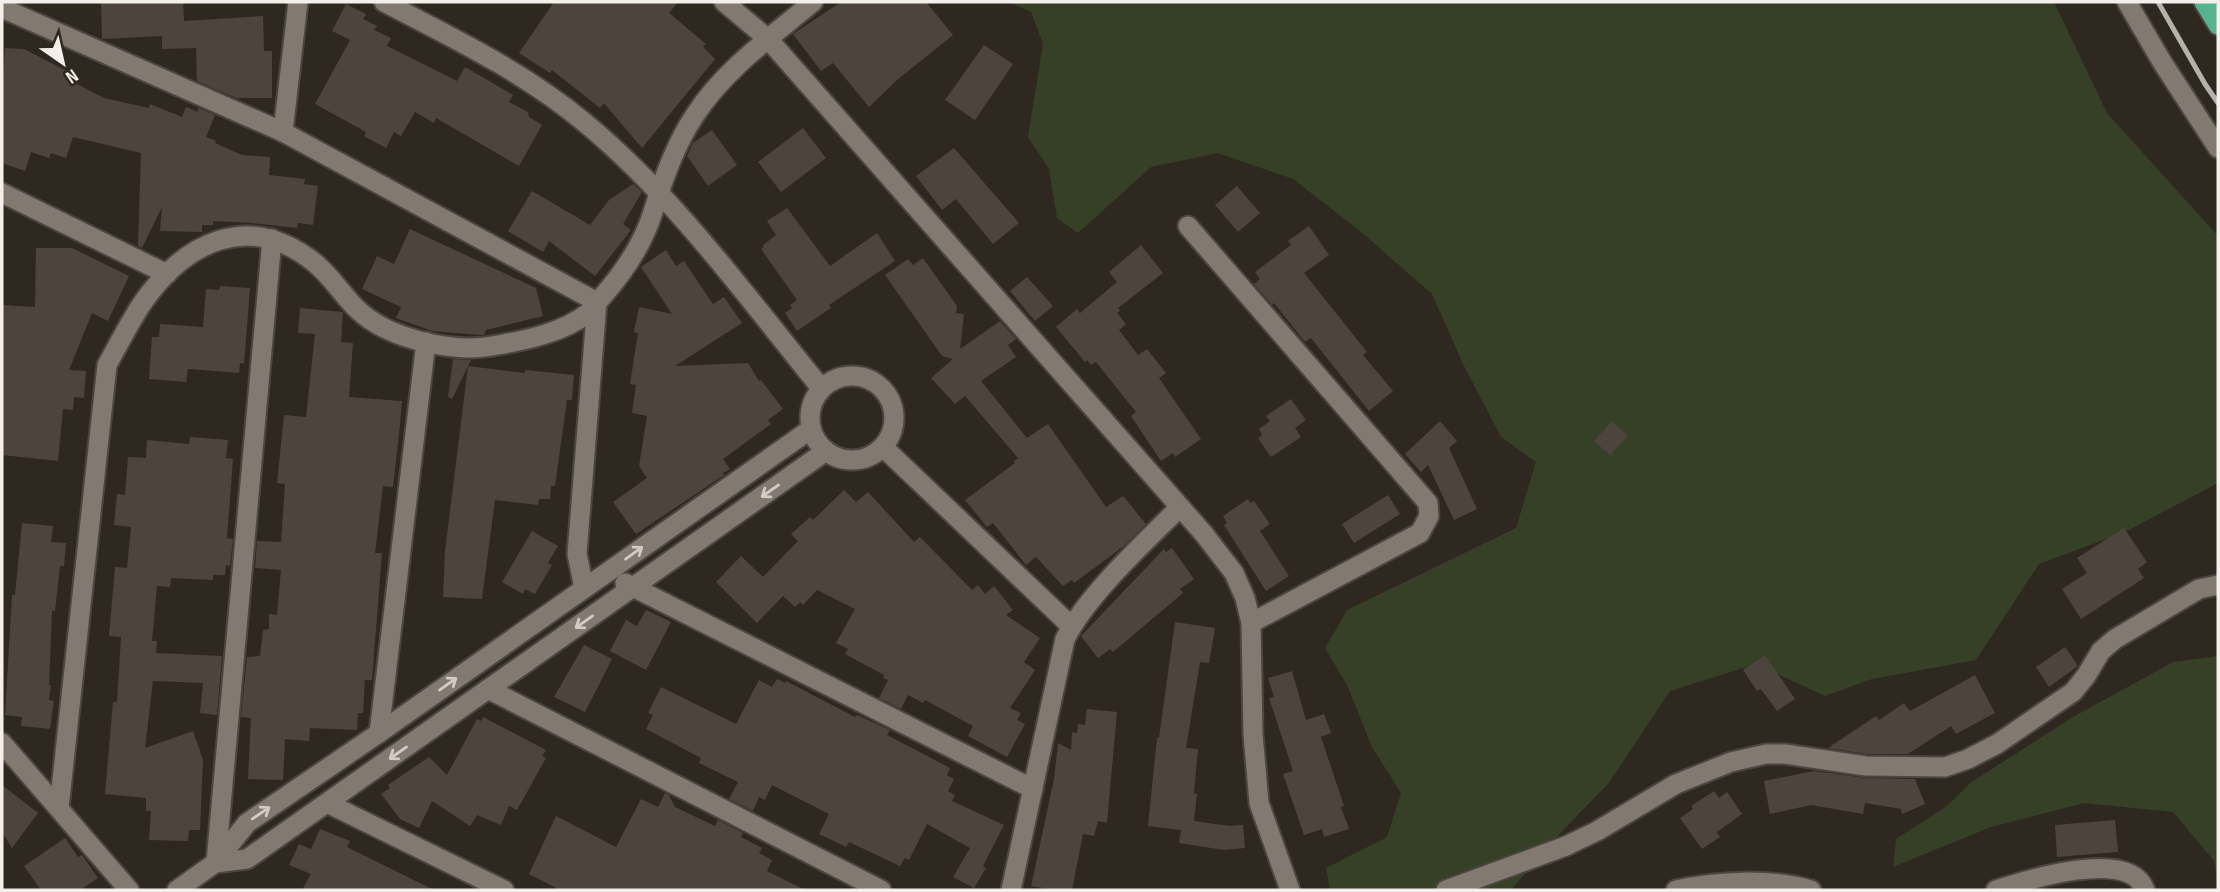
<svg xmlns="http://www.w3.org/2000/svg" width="2220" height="892" viewBox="0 0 2220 892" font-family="'Sofia Sans Condensed',sans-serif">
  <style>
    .green { fill: #364026 }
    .building { fill: #4d443d }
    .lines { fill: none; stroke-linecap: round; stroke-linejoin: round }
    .minor-casing { stroke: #4c4640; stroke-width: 23 }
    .tertiary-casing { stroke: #4c4640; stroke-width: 23 }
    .trunk-casing { stroke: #4c4640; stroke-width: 23 }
    .minor { stroke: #827971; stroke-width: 19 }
    .tertiary { stroke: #827971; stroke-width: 19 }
    .trunk { stroke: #57b290; stroke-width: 19 }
    .rail { stroke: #b6b1ab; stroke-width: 5 }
    .oneway { stroke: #d2ccc6 }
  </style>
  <rect width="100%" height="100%" fill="#2f2821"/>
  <g class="green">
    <path d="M1009,2h1045l53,111 111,123v247l-93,49 -86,32 -63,96 -104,19 -47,17 -69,-32 -86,27 -61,92 -46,47 -52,60h-181l-4,-22 61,-31 14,-44 -29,-46 -24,-60 -23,-39 22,-38 169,-82 20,-66 -35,-25 -38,-73 -31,-70 -72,-63 -67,-52 -75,-26 -67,14 -73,66 -21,-15 -8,-49 -21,-32 15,-93 -12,-32z"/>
    <path d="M2218,656v229l-4,-24 -41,-49 -89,-9 -93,24 -98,40 3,-28 51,-33 23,-23 103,-66 100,-55z"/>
  </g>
  <g class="building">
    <path d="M101,2h82l1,19 79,-5 1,35h8v47h-36l-39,-17 -1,-33 -34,1v-13l-60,3z"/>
    <path d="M554,2h124l-9,11 37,31 -3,3 12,12 -73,89 -38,-45 -4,5 -48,-38 -2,3 -31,-20z"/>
    <path d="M841,2h85l27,33 -56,45 -28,27 -36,-44 -12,8 -28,-37z"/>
    <path d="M346,4l20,10 -3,5 14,7 -3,4 17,8 -4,8 70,35 8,-14 48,28 -4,7 19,10 1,5 13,8 -23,41 -83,-48 -2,5 -19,-11 -14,24 -7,-4 -8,16 -22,-12 2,-4 -51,-28 35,-64 -18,-9z"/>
    <path d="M984,45l29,19 -38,56 -30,-20z"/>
    <path d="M5,48l19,1 56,29 -3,6 27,14 45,10 1,-4 32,13 4,-10 12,5v-4l17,7 -9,22 10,4 -1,2 27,12 28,2 -1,18 36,4 -1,5 14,2 -5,39 -15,-2 -1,5 -45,-5 -39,-2v4h-11v7l-42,-1 2,-24 -20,41 -4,-2 3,-93 -68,-16 -7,21 -15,-5 -2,5 -18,-6 -6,19 -23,-8v-58z"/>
    <path d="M803,128l23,30 -45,34 -23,-30z"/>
    <path d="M712,130l25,35 -29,21 -21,-30 6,-13z"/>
    <path d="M954,148l65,75 -26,21 -37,-45 -14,11 -26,-34z"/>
    <path d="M633,184l9,8 -19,32 8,6 -36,46 -46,-35 -6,11 -35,-21 24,-40 58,34 19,-25z"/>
    <path d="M1237,186l23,27 -22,19 -23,-27z"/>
    <path d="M787,208l43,58 47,-33 18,28 -66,44 2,3 -34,23 -12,-18 7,-5 -2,-3 7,-5 -36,-51 3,-2 -1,-2 13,-10 -9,-14z"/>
    <path d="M1309,226l20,29 -25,18 63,79 -4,3 30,36 -24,20 -58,-73 -6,4 -31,-39 -2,2 -18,-21 6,-5 -5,-7 36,-27 -3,-4z"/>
    <path d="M410,229l126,59 7,28 -57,14 -2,5h-4l-48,-4 -36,-13 5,-11 -39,-18 15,-33 17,8z"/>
    <path d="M1141,245l22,28 -45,35 2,3 -3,2 9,11 -7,6 19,25 9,-6 19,24 -7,5 42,61 -26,18 -2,-4 -12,8 -30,-45 5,-4 -40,-50 -5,3 -4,-5 -2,2 -29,-35 21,-18 3,4 37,-31 -8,-10z"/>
    <path d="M36,248h36l57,28 -21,45 -16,-8 -23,57 17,1 -2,27 -10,-1 -1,13 -10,-1 -5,52 -56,-6v-150l33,2z"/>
    <path d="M666,250l10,16 8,-5 29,43 11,-7 18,26 -67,43 73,-3 11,18 2,-1 22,29 -15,11 3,4 -48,35 7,10 -7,4 1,2 -88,59 -23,-32 34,-24 -8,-12 8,-50 -15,-3 4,-28 -6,-1 8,-51 -4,-1 5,-25 33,7 -31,-47z"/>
    <path d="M923,258l34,48 -1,7 8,1 -4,35 40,-28 16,18 -8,6 8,12 -35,24 46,57 21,-14 58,83 17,-11 23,28 -22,22 -50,37 -2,-3 -9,6 -27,-29 -10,8 -33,-42 -6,4 -22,-27 50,-37 -1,-2 4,-3 -53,-62 -10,8 -24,-26 22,-19 -11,-3 -57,-81 23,-16 5,6z"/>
    <path d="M1027,277l26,29 -18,15 -25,-30z"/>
    <path d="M220,286l30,2 -6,76 -4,-1 -1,10 -51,-4 -2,13 -37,-3 3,-42h7l1,-13 43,3 3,-38 13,1z"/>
    <path d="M300,308l43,4 -2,30 12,1 -4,54 53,4 -3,33 -6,53 -10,-1 -8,67h7l-10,127h-7l-2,33h-5l-1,17 -47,-2 -1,13 -24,-2 -2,41 -35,-1 3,-61 -10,-1 6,-60 13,-1 3,-26 6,-1v-15l8,1 4,-45 -26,-2 2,-27 24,1 4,-58 -8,-1 7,-68 22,2 9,-83 -17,-1z"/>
    <path d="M453,359l18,1 -19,39 -4,-2z"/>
    <path d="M468,366l57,7v-3l49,5 -2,25h-5l-12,86h-4l-1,13h-11l-1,6 -43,-5 -13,99 -39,-2 2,-46z"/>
    <path d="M1291,399l15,21 -11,8 6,9 -30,20 -13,-19 4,-3 -3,-6 11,-8 -4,-5z"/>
    <path d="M1440,421l17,20 -8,7 28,61 -23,11 -26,-55 -7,7 -16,-18z"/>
    <path d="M1612,421l16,15 -18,19 -16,-14z"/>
    <path d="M190,437l38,3 -2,18 7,1 -6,79 6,1 -3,27 -4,-1 -1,10h-12v5l-42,-2 -1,9 -13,-1 -5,55h5l-1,12 66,3 -5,59 -17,-2 3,-30 -50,-2 -8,67 48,-17 10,29 -3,70h-11l-1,11 -39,-1 2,-29h-5v-13l-41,-4 8,-92h4l4,-65 -12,-1 6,-69 12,1 4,-41 -17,-2 3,-31 8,1 3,-38 18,1 1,-18 42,4z"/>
    <path d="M844,490l12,12 12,-10 46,50 6,-5 52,53 6,-5 7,9 9,-8 19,24 -7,5 34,23 -16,24 11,8 -25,38 11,5 -4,7 8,4 -18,33 -39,-21 5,-10 -48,-26 -2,3 -15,-8 -7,14 -22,-11 9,-18 -5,-2 1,-3 -39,-21 3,-5 -12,-6 19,-34 -38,-19 -14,15 -3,-3 -5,5 -12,-11 -26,27 -41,-41 25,-26 22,21 35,-36 -7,-7 19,-17 3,3z"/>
    <path d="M1388,495l12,19 -46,29 -12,-19z"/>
    <path d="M1248,499l2,4 4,-2 16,23 -10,7 29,45 -23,15 -42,-66 3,-2 -4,-7z"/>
    <path d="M22,523l31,3 -2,16 15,1 -2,23h-4l-5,45h-3l-3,74h2l-2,15 5,1 -4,28 -29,-3 1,-9 -17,-2 7,-120h3z"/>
    <path d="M2124,528l23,34 -9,7 6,9 -63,41 -19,-30 25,-16 -10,-15z"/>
    <path d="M532,531l26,15 -10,17 4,2 -17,29 -10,-5 -2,5 -21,-12z"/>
    <path d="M1172,548l22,31 -14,10 3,4 -70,59 -3,-3 -12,9 -17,-22 83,-87 2,3z"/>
    <path d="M646,610l25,12 -25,48 -36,-19 16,-31 11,6z"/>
    <path d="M1175,622l40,6 -6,35 -9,-1 -14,86 12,1 -4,44 3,1 -3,27 35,5 14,-1 2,23 -21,2 -45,-7 2,-13 -33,-4 9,-88h2z"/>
    <path d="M584,645l28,14 -27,53 -31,-15z"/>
    <path d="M2065,647l13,19 -29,21 -13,-20z"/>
    <path d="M1765,655l30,44 -18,12 -16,-22 -4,2 -14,-21z"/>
    <path d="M1292,671l14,49 18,-6 7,19 -10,4 23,69 -3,1 8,22 -25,8 -2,-8 -18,6 -21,-61 10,-3 -24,-73 5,-1 -6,-19z"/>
    <path d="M1975,675l20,38 -39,21 -5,-8 -43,28h-41l-39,-6 48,-32 3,4 25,-17 6,8z"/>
    <path d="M777,679l8,4 1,-2 69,36 2,-2 33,15 -3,5 63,33 -3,7 7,4 -6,12 7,4 -3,6 52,24 -21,41 3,2 -12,20 -21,-11 17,-29 -43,-24 -18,36 -4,-2 -5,8 -51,-24 -3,5 -27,-13 10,-20 -57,-29 -7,15 -6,-3 -6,14 -24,-12 9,-17 -39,-19 2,-5 -55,-29 7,-14 -5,-2 13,-26 75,37 23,-44 13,7z"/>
    <path d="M1087,709l30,3 -10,111 -9,-2 -4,15 -11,-2 -11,56h-17l-24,-4 23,-107 4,-36 13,7 1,-18 5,1 1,-9 7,1z"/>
    <path d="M483,717l63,33 -4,6 4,2 -29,52 -8,-4 -8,19 -24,-10 -7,11 -38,-25 -13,27 -19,-9 -19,-25 9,-6 -2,-3 41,-28 18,18 30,-56 4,2z"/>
    <path d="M1814,771l52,7 49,1 10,25 -23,10 -1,-5 -36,-6 -2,11 -52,-9 -41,9 -6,-33z"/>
    <path d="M2,785l36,28 -26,35 -10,-16z"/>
    <path d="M1714,791l5,7 8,-6 15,22 -25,18 3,5 -18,12 -22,-31 13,-9 -2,-3z"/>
    <path d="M665,793l4,2 6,12 40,19 3,-6 25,13 -2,4 21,11 -3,5 13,7 -5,11 38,19h-245l-31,-16 27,-58 60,31 25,-48 17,8z"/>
    <path d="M2115,820l3,32 -61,5 -2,-32z"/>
    <path d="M320,829l30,12 -3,6 87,43h-132l9,-16 -22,-9 10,-21 12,5z"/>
    <path d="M65,838l13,19 4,-2 16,23 -18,12h-39l-17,-24z"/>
  </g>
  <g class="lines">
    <defs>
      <g id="minor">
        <path d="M384,2c69,36 140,70 200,120 92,76 162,174 237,266"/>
        <path d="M724,2l44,37 436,495 30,39 11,25 6,25 2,111 6,69 31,87"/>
        <path d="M2,8l281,124 314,170 -20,252 7,34"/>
        <path d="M283,132l15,-130"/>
        <path d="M2,193l165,81"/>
        <path d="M1188,226l240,277 1,13 -9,17 -169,90"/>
        <circle cx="852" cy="418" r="42"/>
        <path d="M883,447l188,179"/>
        <path d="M625,583l408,206"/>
        <path d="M488,689l393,201"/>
        <path d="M379,733l47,-391"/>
        <path d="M2,743l127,147"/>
        <path d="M327,803l177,87"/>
        <path d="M59,808l48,-443c11,-20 22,-41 34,-60 44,-64 108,-95 174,-42 17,14 28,33 43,47 32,30 98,44 140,35 29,-5 66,-13 90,-32 5,-4 9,-11 14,-16 22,-25 41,-53 51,-85 10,-33 23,-69 42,-97 30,-46 76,-78 118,-113"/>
        <path d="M216,862l56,-623"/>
        <path d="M215,863l32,-4 579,-408"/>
        <path d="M177,890l38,-27 32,-40 132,-90 432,-304"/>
        <path d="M1011,890l54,-251c22,-44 79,-96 115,-132"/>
        <path d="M1446,890l120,-44 31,-15 79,-47 55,-22 35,-8h19l81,12 79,1 23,-8 29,-15 76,-52 13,-16 15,-25 14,-12 84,-50 19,-4"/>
        <path d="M1676,890c41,-9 94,-12 135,0"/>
        <path d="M1996,890c31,-10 134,-43 149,0"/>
      </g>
      <path id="tertiary" d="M2127,2l35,60 56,86"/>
      <path id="trunk" d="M2204,2l14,23"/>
    </defs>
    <use href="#minor" class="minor-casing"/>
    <use href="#tertiary" class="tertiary-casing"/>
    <use href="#trunk" class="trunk-casing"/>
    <use href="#minor" class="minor"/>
    <use href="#tertiary" class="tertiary"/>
    <use href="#trunk" class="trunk"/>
    <path class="rail" d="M2158,2l47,82 13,19"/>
  </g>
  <defs><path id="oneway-shaft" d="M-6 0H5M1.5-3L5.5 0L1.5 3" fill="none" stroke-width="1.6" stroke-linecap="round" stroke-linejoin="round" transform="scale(1.75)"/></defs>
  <g class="oneway">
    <use href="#oneway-shaft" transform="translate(770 491) rotate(145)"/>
    <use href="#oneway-shaft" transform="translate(634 553) rotate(-36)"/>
    <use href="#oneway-shaft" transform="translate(584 622) rotate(145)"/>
    <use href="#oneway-shaft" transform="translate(448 684) rotate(-35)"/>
    <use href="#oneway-shaft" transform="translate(398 753) rotate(145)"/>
    <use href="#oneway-shaft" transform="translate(261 813) rotate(-34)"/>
  </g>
  <rect width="2220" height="892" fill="none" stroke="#f4efea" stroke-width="7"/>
  <g transform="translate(63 63) rotate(146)" stroke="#2f2821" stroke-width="5" paint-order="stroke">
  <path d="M0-5L12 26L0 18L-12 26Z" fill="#f4efea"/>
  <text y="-10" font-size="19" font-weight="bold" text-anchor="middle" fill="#f4efea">N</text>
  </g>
</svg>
